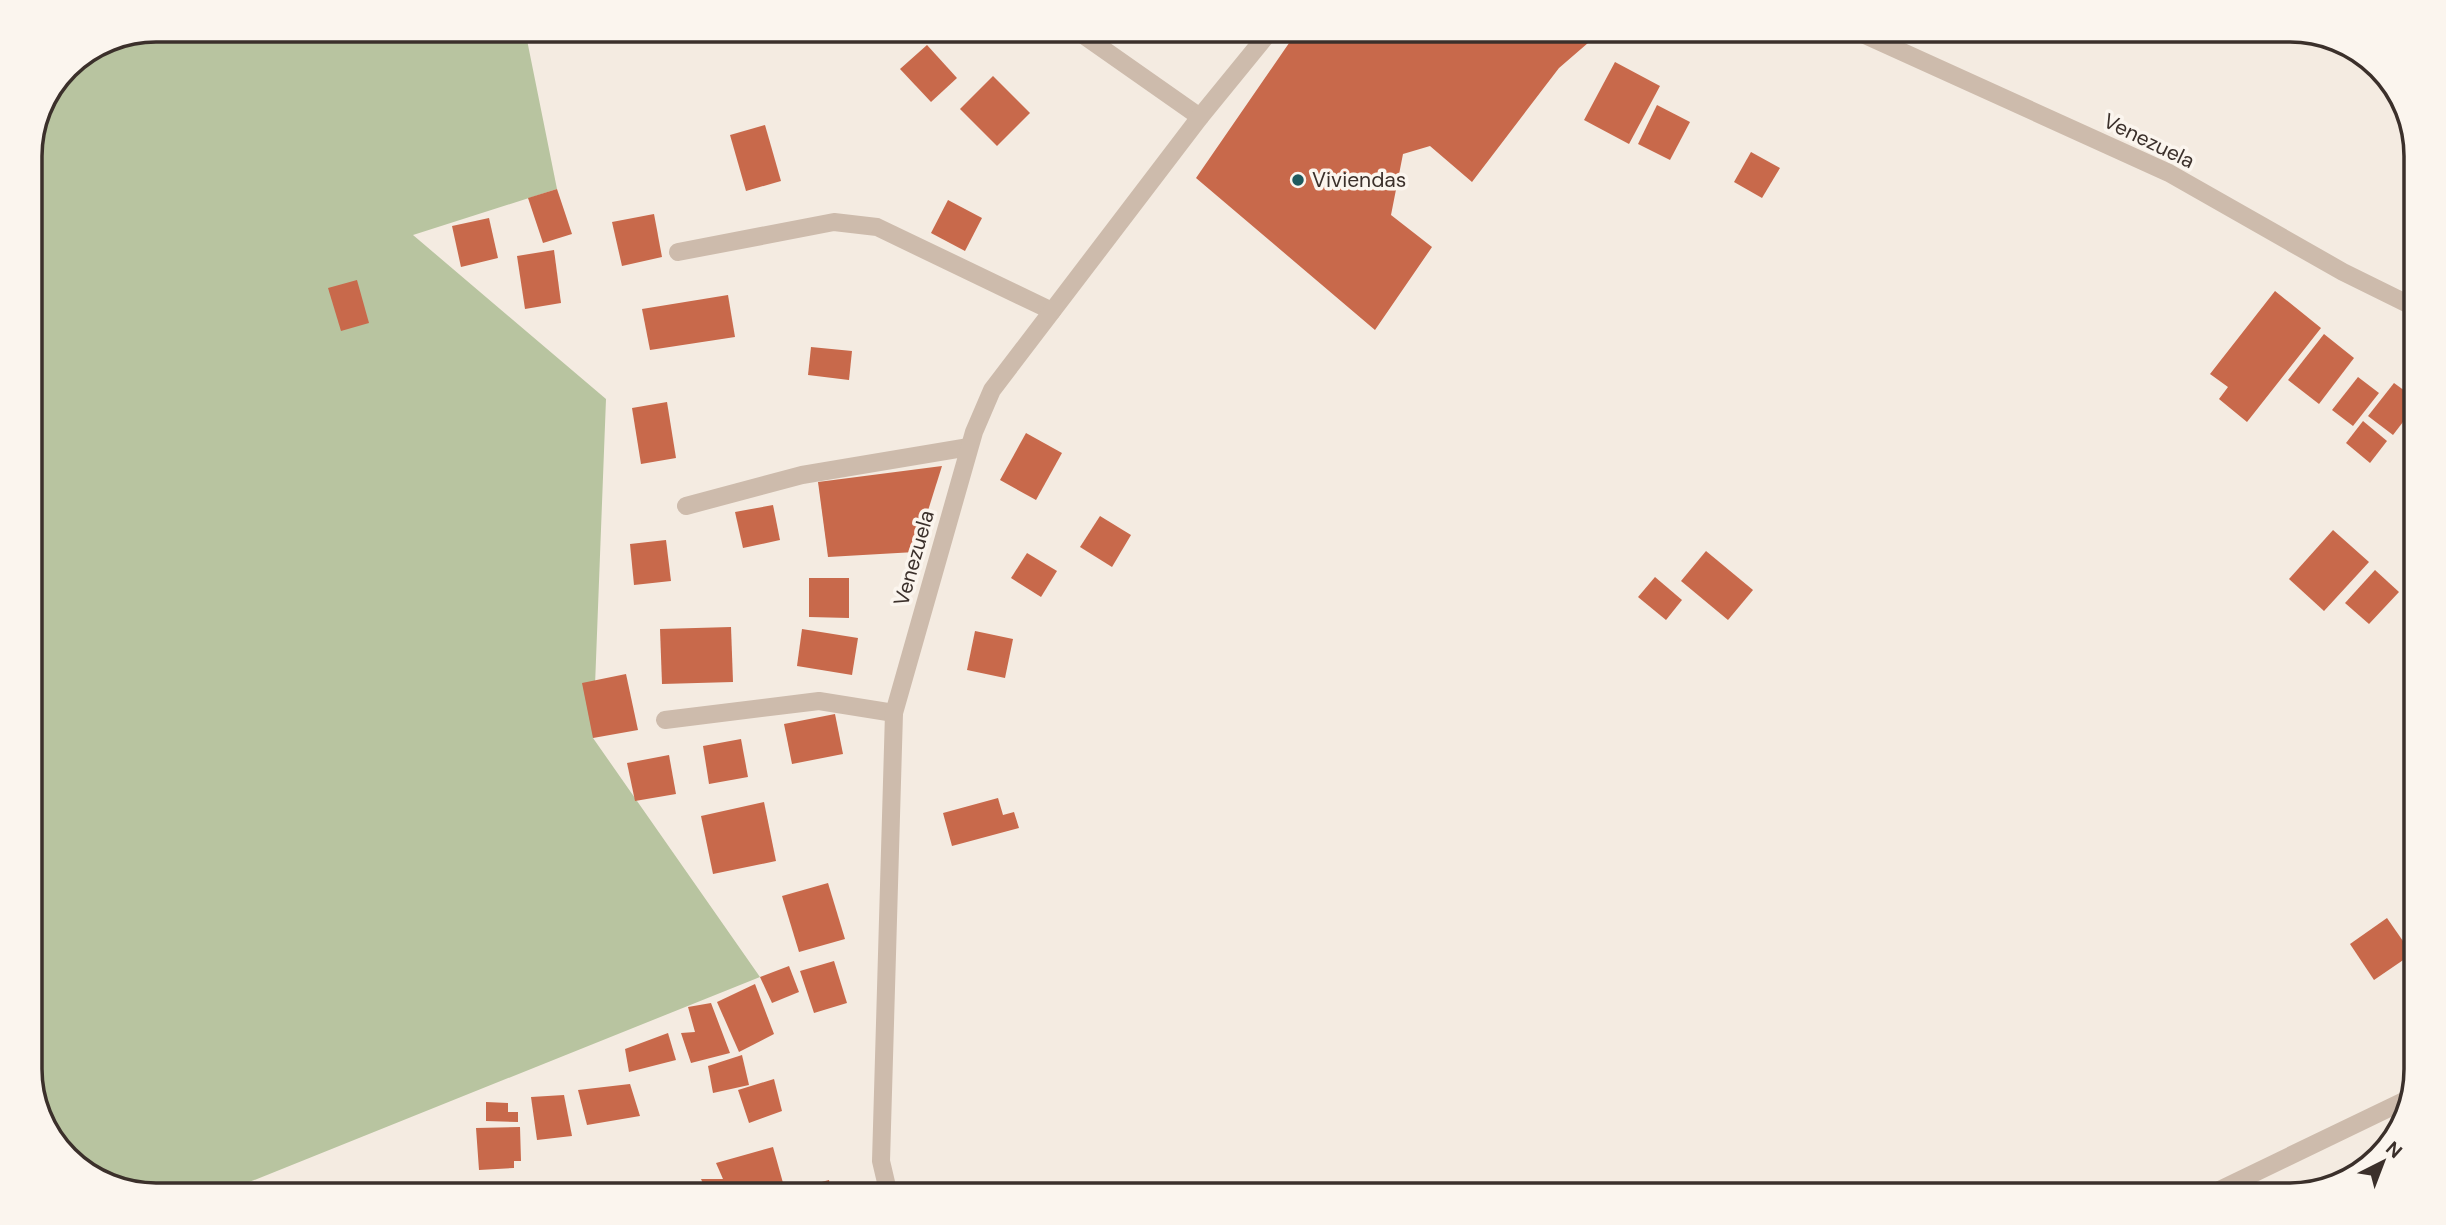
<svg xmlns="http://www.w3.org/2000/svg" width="2446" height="1225" viewBox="0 0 2446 1225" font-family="'DM Sans',sans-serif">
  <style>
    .green { fill: #b8c4a0 }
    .building { fill: #c8694b }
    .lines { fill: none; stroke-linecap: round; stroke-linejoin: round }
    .street { stroke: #cdbbac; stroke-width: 18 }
    .poi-dot { fill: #1f5a5e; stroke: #fbf5ee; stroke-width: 2.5 }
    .labels { text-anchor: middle; stroke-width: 7; stroke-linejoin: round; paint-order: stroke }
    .street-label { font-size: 21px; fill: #3b302b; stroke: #fbf5ee }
    .poi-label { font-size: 21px; fill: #3b302b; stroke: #fbf5ee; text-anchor: start }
    .rim { fill: none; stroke: #3b302b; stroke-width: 3.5 }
  </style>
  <rect width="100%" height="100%" fill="#f4ebe1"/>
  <path class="green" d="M156,30h369l32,159 -144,46 193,164 -13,339 167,239 -543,218h-61l-55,-13 -50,-43 -21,-61v-930l37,-82 41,-27z"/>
  <g class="building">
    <path d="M1298,30h305l-44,38 -87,114 -42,-36 -27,8 -12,61 41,32 -57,83 -179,-152z"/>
    <path d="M927,45l30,33 -26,24 -31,-33z"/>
    <path d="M1615,62l45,24 -31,58 -45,-24z"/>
    <path d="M993,76l37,37 -33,33 -37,-37z"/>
    <path d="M1657,105l33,17 -20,38 -32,-16z"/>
    <path d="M765,125l16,56 -35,10 -16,-56z"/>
    <path d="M1751,152l29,16 -18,30 -28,-16z"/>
    <path d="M557,189l15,45 -29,9 -15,-45z"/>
    <path d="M948,200l34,18 -17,33 -34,-18z"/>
    <path d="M654,214l8,43 -40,9 -10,-44z"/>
    <path d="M489,218l9,40 -37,9 -9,-41z"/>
    <path d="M554,250l7,53 -36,6 -8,-53z"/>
    <path d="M357,280l12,43 -28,8 -13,-43z"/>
    <path d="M2275,291l46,37 -74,94 -28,-23 9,-12 -18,-13z"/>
    <path d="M728,295l7,42 -85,13 -8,-41z"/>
    <path d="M2324,334l30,24 -35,46 -31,-24z"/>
    <path d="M811,347l41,4 -3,29 -41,-5z"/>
    <path d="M2416,358v27l-13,-10z"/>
    <path d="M2358,377l21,16 -26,33 -21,-16z"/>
    <path d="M2394,383l22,16v6l-23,30 -25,-19z"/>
    <path d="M667,402l9,56 -35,6 -9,-56z"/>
    <path d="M2363,421l24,20 -17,22 -24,-20z"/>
    <path d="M1026,433l36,20 -26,47 -36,-20z"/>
    <path d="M942,466l-27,86 -87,5 -10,-75z"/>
    <path d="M773,505l7,35 -37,8 -8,-36z"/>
    <path d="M1100,516l31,19 -19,32 -32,-20z"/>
    <path d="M2333,530l36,32 -45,49 -35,-32z"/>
    <path d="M666,540l5,41 -37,4 -4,-41z"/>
    <path d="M1706,551l47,39 -25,30 -47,-39z"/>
    <path d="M1027,553l30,18 -16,26 -30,-19z"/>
    <path d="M2375,570l24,22 -30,32 -24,-21z"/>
    <path d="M1655,577l27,23 -16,20 -28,-23z"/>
    <path d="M809,578h40v40l-40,-1z"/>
    <path d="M731,627l2,55 -71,2 -2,-55z"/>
    <path d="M802,629l56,9 -6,37 -55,-9z"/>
    <path d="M975,631l38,8 -8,39 -38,-8z"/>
    <path d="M626,674l12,56 -45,8 -11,-55z"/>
    <path d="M835,714l8,40 -51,10 -8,-40z"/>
    <path d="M741,739l7,38 -39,7 -6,-38z"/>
    <path d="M669,755l7,39 -41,7 -8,-38z"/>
    <path d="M998,798l5,17 11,-3 5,16 -67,18 -9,-33z"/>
    <path d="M764,802l12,59 -63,13 -12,-58z"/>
    <path d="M828,883l17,56 -46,13 -17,-56z"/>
    <path d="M2387,918l25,36 -38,26 -24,-36z"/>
    <path d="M834,961l13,42 -33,10 -14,-42z"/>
    <path d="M789,966l10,26 -27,11 -12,-26z"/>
    <path d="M755,984l19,50 -35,18 -22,-50z"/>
    <path d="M711,1003l19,50 -39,10 -10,-30 14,-1 -7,-25z"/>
    <path d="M668,1033l8,27 -47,12 -4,-23z"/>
    <path d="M742,1055l7,30 -36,8 -5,-27z"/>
    <path d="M774,1079l8,32 -33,12 -11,-33z"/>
    <path d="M630,1084l10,32 -53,9 -9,-35z"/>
    <path d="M564,1095l8,41 -35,4 -6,-43z"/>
    <path d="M486,1102l22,1v9h10v10l-32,-1z"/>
    <path d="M520,1127l1,34h-7v7l-35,2 -3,-42z"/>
    <path d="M773,1147l12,43 -29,5h-48l-7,-16h22l-7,-16z"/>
    <path d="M829,1180l3,15h-35l-1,-6z"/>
    <path d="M688,1189l2,6h-34l-1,-3z"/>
  </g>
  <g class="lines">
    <g class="street">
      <path d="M1076,30l124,87"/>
      <path d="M1854,30l315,143 174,99 73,36"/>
      <path d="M678,252l156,-30 43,5 175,84"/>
      <path d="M686,506l116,-31 167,-28"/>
      <path d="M665,720l154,-19 75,12"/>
      <path d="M889,1195l-8,-34 13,-448 80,-281 18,-42 208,-273 71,-87"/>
      <path d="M2209,1195l201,-97"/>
    </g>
  </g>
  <circle class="poi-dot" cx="1298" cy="180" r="7"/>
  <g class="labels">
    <g class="street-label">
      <text transform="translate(2149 141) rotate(26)" y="7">Venezuela</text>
      <text transform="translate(914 558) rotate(-74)" y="7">Venezuela</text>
    </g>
    <g class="poi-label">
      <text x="1312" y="187">Viviendas</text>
    </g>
  </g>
  <path d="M0 0H2446V1225H0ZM156 42H2290A114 114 0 0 1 2404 156V1069A114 114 0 0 1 2290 1183H156A114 114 0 0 1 42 1069V156A114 114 0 0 1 156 42Z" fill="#fbf5ee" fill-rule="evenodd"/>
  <path class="rim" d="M156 42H2290A114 114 0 0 1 2404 156V1069A114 114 0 0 1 2290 1183H156A114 114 0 0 1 42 1069V156A114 114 0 0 1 156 42Z"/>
  <g transform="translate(2383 1162) rotate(42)" stroke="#fbf5ee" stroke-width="5" paint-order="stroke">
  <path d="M0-5L12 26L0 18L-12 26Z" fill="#3b302b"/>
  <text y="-10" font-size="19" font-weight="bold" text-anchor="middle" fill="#3b302b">N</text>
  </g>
</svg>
